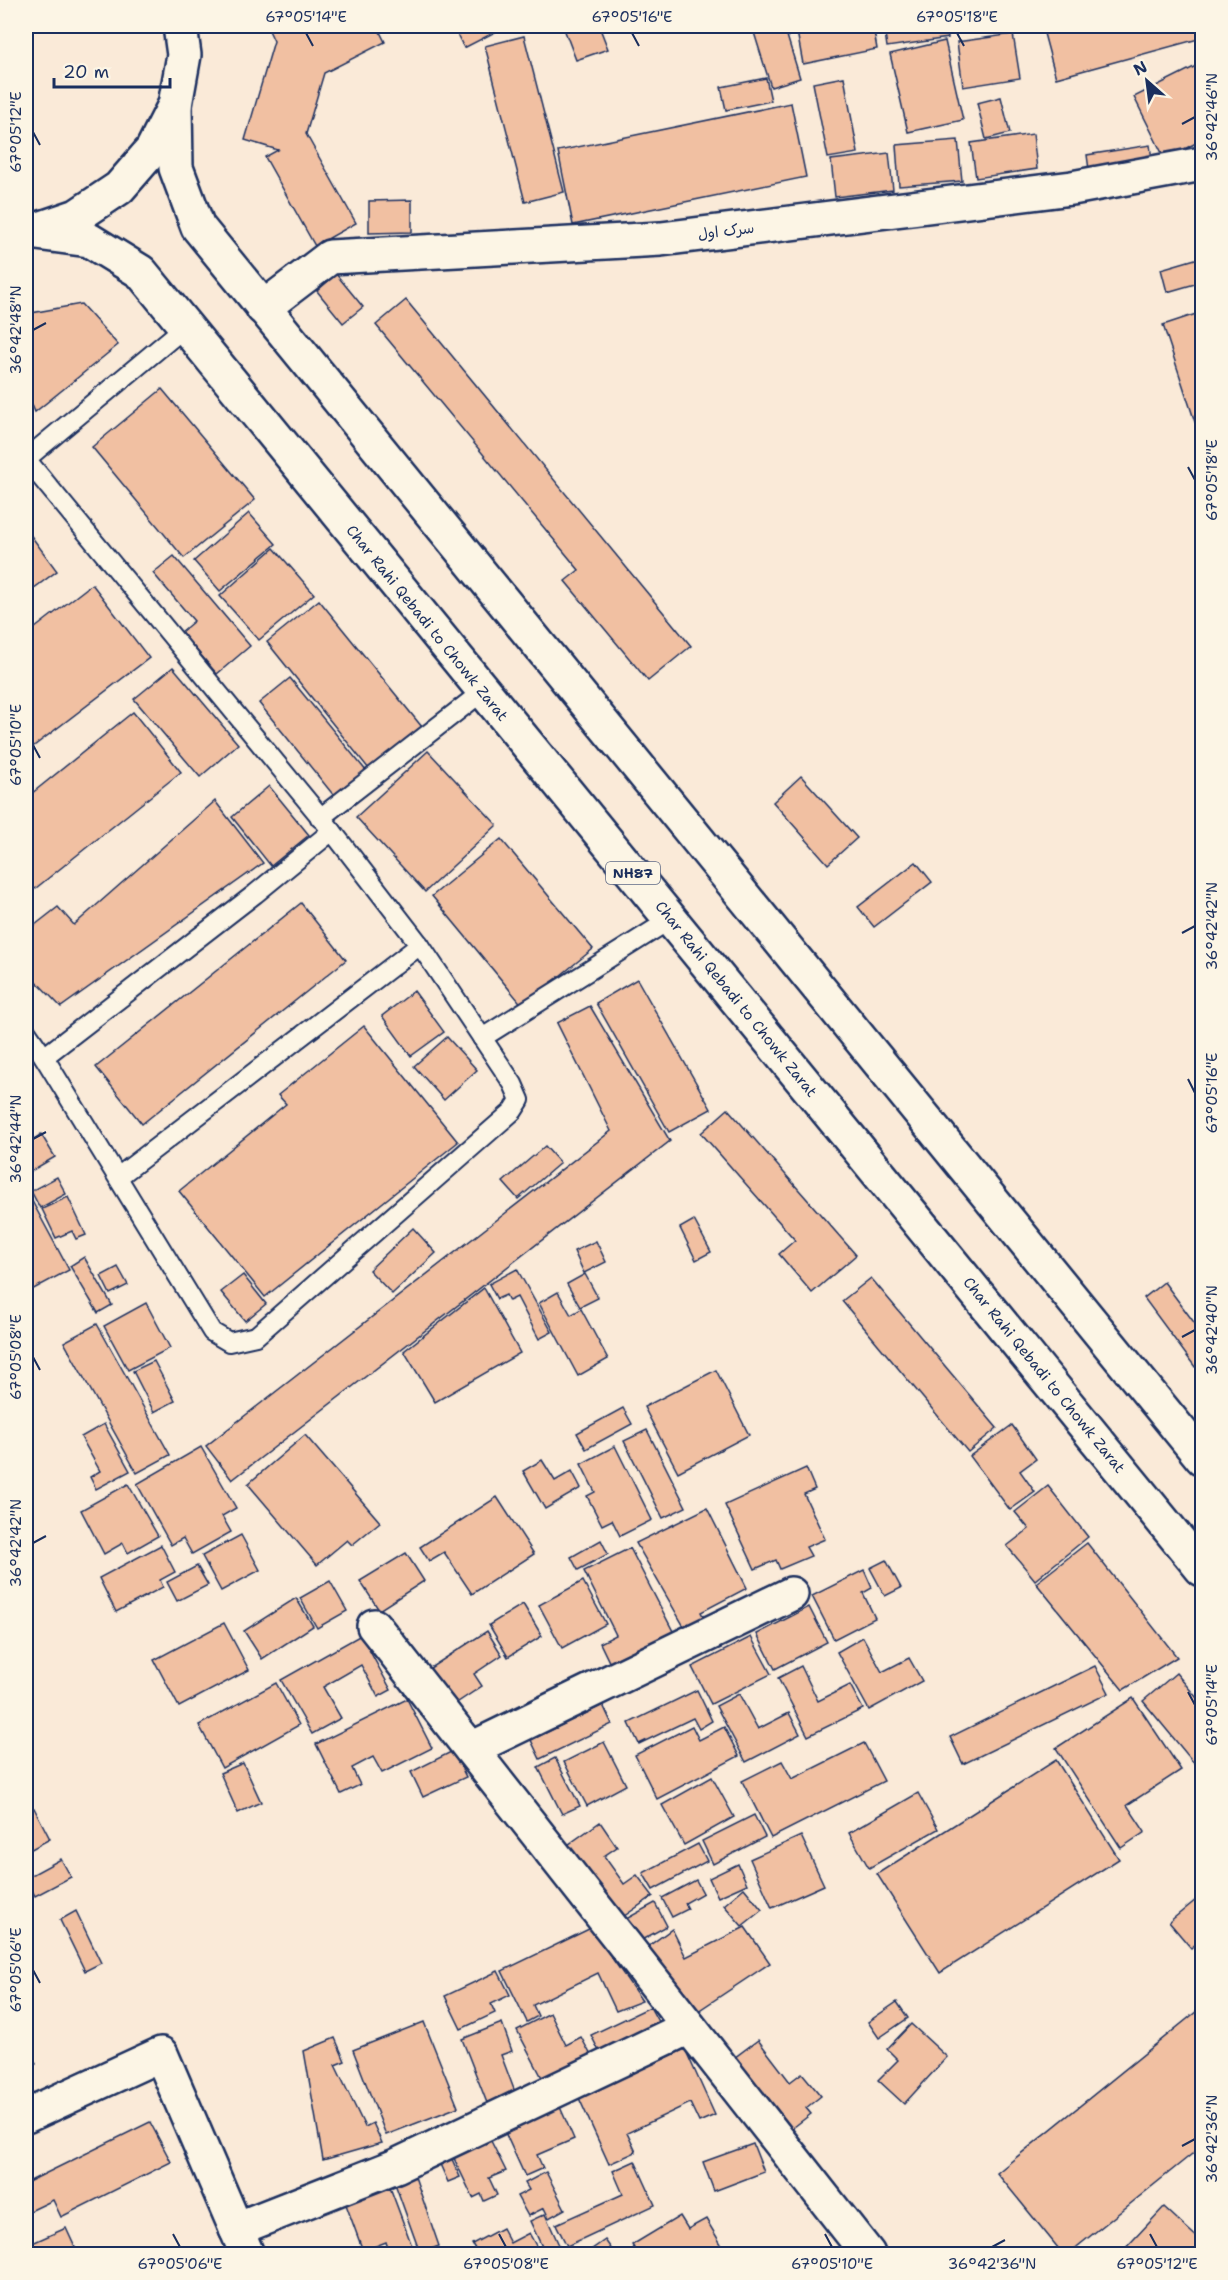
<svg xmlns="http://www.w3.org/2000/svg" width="1228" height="2280" viewBox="0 0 1228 2280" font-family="'Shantell Sans','Playpen Sans Arabic',sans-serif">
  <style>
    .building { fill: #f1c0a2; stroke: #1b2f5e; stroke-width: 1.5 }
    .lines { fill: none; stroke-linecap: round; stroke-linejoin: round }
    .service-casing { stroke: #1b2f5e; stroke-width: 22 }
    .minor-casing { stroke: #1b2f5e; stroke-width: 38 }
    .trunk-casing { stroke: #1b2f5e; stroke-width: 38 }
    .service { stroke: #fcf5e5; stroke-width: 18 }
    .minor { stroke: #fcf5e5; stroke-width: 33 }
    .trunk { stroke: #fcf5e5; stroke-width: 33 }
    .ticks { fill: none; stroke: #1b2f5e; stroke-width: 2 }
    .labels { text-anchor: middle; stroke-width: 5; stroke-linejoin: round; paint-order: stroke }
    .shield { fill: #fcf5e5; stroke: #5e6a86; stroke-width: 1.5 }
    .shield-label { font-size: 14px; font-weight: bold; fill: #1b2f5e }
    .street-label { font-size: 15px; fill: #1b2f5e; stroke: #fcf5e5 }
    .neatline { fill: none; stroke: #1b2f5e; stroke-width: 2 }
    .ticks-label { font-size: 15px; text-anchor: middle; fill: #1b2f5e }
  </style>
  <rect width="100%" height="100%" fill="#faead8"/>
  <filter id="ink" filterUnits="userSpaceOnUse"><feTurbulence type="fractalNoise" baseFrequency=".0167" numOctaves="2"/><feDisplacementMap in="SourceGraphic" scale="12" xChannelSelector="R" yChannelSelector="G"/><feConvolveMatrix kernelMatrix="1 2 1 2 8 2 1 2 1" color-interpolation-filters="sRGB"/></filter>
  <g filter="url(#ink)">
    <g class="building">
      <path d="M267,26h110l8,16 -61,31 -18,61 50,89 -41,23 -50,-89 13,-7 -33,-10 29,-99z"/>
      <path d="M453,26h49l1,2 -39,20z"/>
      <path d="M563,26h36l9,23 -32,11z"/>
      <path d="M752,26h32l16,52 -29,9z"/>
      <path d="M796,26h77l4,23 -74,15z"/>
      <path d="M884,26h63l1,12 -61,9z"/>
      <path d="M1042,26h160v12l-146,40z"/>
      <path d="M1013,34l7,44 -57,9 -6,-45z"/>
      <path d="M524,36l40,156 -39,10 -40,-156z"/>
      <path d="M945,41l18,79 -55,12 -18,-78z"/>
      <path d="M1202,63v77l-37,19 -31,-62z"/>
      <path d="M844,77l14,76 -30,5 -15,-75z"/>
      <path d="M766,78l5,23 -45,9 -5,-23z"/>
      <path d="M1001,97l9,36 -24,6 -9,-36z"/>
      <path d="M791,103l15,74 -233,48 -15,-74z"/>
      <path d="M1033,134l4,35 -61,9 -5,-35z"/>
      <path d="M958,140l4,41 -63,5 -3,-41z"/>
      <path d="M1150,145l3,22 -63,10 -3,-22z"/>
      <path d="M889,153l4,37 -58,7 -4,-37z"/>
      <path d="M412,200v32l-43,1v-32z"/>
      <path d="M1202,257v25l-35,10 -6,-23z"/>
      <path d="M336,274l27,33 -20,16 -26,-32z"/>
      <path d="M406,300l285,346 -43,35 -83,-100 14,-11 -203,-245z"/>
      <path d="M81,304l37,41 -83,67 -9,-21v-77z"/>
      <path d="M1202,312v108l-7,2 -32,-97z"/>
      <path d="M162,389l93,111 -71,58 -92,-111z"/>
      <path d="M249,513l27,31 -56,47 -26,-30z"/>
      <path d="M26,529l31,42 -31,23z"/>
      <path d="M274,548l40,46 -55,46 -39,-44z"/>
      <path d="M174,556l76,90 -33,28 -36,-42 13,-11 -41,-48z"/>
      <path d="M92,584l57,74 -123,94v-117z"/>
      <path d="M319,600l103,127 -53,42 -102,-127z"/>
      <path d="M173,667l65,77 -38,33 -66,-78z"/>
      <path d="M290,678l77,94 -32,25 -76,-94z"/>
      <path d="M133,712l48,60 -155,124v-98z"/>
      <path d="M428,751l69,74 -72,67 -69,-75z"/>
      <path d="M801,776l56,62 -29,26 -55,-62z"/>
      <path d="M269,786l40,49 -38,31 -39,-49z"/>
      <path d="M215,801l48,62 -202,144 -35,-36v-39l32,-25 16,18z"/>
      <path d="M501,839l92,110 -70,57 -91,-110z"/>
      <path d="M916,862l16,20 -58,45 -16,-20z"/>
      <path d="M301,903l45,57 -204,164 -46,-57z"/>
      <path d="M637,979l74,130 -42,23 -73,-129z"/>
      <path d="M414,991l30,41 -33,24 -29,-40z"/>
      <path d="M590,1006l80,135 -438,339 -26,-34 405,-315 -54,-108z"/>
      <path d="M364,1026l94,116 -193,155 -86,-106 107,-87 -8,-9z"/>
      <path d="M447,1037l30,33 -33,30 -30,-34z"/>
      <path d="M728,1109l128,146 -44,38 -33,-39 16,-14 -94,-107z"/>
      <path d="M29,1130l5,9 7,-5 14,23 -29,17v-42z"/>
      <path d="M545,1146l15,17 -42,36 -15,-17z"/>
      <path d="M57,1177l9,17 -26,14 -9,-17z"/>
      <path d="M26,1190l43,80 -41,22 -2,-4z"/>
      <path d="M68,1197l18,38 -10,4 -4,-8 -16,7 -14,-29z"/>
      <path d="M694,1220l17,32 -15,8 -16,-32z"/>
      <path d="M413,1228l23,25 -44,41 -23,-24z"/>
      <path d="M596,1241l10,21 -22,11 -10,-22z"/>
      <path d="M84,1257l28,48 -14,8 -28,-47z"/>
      <path d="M118,1267l10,18 -18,9 -9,-18z"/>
      <path d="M517,1269l35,63 -13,7 -22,-42 -8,4 -3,-6 -9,4 -8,-15z"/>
      <path d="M585,1274l13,24 -18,9 -13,-23z"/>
      <path d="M243,1275l23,29 -21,17 -24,-29z"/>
      <path d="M871,1278l126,150 -29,24 -126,-151z"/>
      <path d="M1164,1282l38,51v29l-7,5 -51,-69z"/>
      <path d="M484,1288l36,65 -85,49 -31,-51z"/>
      <path d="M558,1292l13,23 10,-6 27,50 -30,17 -39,-73z"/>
      <path d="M146,1303l24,45 -42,22 -24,-44z"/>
      <path d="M97,1324l73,131 -33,18 -73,-131z"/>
      <path d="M154,1361l21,40 -21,11 -21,-41z"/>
      <path d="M716,1370l33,65 -71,37 -34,-65z"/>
      <path d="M623,1408l9,16 -46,25 -9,-16z"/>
      <path d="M104,1424l26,47 -34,18 -6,-12 10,-6 -19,-34z"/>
      <path d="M1012,1425l24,34 -16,12 15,21 -25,18 -40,-54z"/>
      <path d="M647,1430l39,77 -23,11 -39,-77z"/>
      <path d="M305,1435l75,87 -28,23 -5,-5 -30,25 -69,-81z"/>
      <path d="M615,1446l37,74 -32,16 -8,-16 -10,5 -15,-29 8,-4 -14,-28z"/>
      <path d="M201,1447l35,61 -14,8 9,16 -39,22 -9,-16 -12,7 -34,-61z"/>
      <path d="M542,1460l13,21 17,-10 9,17 -36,21 -22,-38z"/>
      <path d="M806,1468l9,21 -11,5 21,45 -19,8 5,9 -31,13 -4,-9 -21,9 -30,-64z"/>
      <path d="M128,1484l30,52 -30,17 -5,-10 -19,11 -23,-44z"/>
      <path d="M1048,1486l40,51 -53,43 -28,-34 22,-17 -14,-17z"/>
      <path d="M497,1497l37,57 -62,40 -28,-42 -15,9 -9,-14z"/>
      <path d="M707,1508l40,80 -46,24 8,15 -19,10 -54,-94z"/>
      <path d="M241,1535l19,35 -39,21 -19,-35z"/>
      <path d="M601,1540l7,14 -30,16 -7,-13z"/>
      <path d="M1087,1543l90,114 -54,33 -87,-107z"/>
      <path d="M161,1545l14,27 -15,8 3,7 -47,25 -17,-34z"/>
      <path d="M630,1548l47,91 -63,33 -14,-29 16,-8 -32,-64z"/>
      <path d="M406,1553l18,28 -45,29 -19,-29z"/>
      <path d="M886,1560l15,28 -16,8 -15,-28z"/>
      <path d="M197,1566l11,19 -31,16 -10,-19z"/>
      <path d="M864,1570l8,18 -9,5 12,25 -41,21 -22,-43z"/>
      <path d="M330,1581l17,30 -30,17 -17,-30z"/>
      <path d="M583,1581l23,43 -44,24 -23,-43z"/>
      <path d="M296,1598l17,28 -51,33 -18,-28z"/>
      <path d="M523,1604l19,32 -34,21 -19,-32z"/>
      <path d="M809,1607l18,35 -52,27 -18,-35z"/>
      <path d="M224,1623l25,47 -70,37 -25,-47z"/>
      <path d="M487,1631l15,24 -28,19 8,12 -30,20 -25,-36z"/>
      <path d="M361,1635l30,55 -13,7 -17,-32 -38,22 18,31 -29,16 -31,-54z"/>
      <path d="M751,1637l20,37 -60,30 -19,-37z"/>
      <path d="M863,1637l19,35 27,-14 13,23 -53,29 -32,-58z"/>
      <path d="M801,1666l17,35 32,-16 13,24 -55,27 -30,-58z"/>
      <path d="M1095,1666l14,27 -146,71 -13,-27z"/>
      <path d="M1176,1673l26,31v51l-8,8 -51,-62z"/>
      <path d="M276,1683l23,42 -77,43 -23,-43z"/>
      <path d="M697,1690l15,31 -13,8 -6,-11 -54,26 -10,-21z"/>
      <path d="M739,1694l19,35 31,-16 11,21 -54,28 -30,-56z"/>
      <path d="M1133,1698l48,72 -54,35 18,27 -24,16 -65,-100z"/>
      <path d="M407,1699l25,49 -50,25 -9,-16 -21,11 8,17 -19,9 -25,-50z"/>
      <path d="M603,1705l9,19 -72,35 -9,-19z"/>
      <path d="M692,1726l7,14 25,-13 15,29 -82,43 -22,-44z"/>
      <path d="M604,1742l22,43 -39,21 -23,-44z"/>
      <path d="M864,1743l20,38 -113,57 -29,-57 40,-20 10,18z"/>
      <path d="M453,1751l13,26 -43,20 -12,-25z"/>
      <path d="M555,1758l25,48 -18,8 -24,-47z"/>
      <path d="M1056,1760l63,99 -179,114 -63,-99z"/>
      <path d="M243,1763l18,39 -23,11 -18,-40z"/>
      <path d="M712,1777l22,40 -50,28 -22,-40z"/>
      <path d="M918,1793l20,36 -69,39 -20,-35z"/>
      <path d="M34,1808l16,31 -24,13v-40z"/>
      <path d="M754,1815l11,22 -52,27 -11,-23z"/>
      <path d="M600,1822l17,25 -13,9 20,28 13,-9 16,21 -36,25 -52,-74z"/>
      <path d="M801,1836l23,49 -52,23 -22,-49z"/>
      <path d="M698,1844l9,17 -54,29 -10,-17z"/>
      <path d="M61,1859l10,18 -36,19 -9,-18z"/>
      <path d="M738,1864l9,20 -29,13 -9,-19z"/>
      <path d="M696,1880l7,13 -18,10 3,6 -16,8 -10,-19z"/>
      <path d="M744,1888l18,22 -20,16 -18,-21z"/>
      <path d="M1202,1895v44l-11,9 -22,-26z"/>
      <path d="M655,1903l12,23 -29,16 -12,-23z"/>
      <path d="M76,1911l25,52 -16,8 -25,-51z"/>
      <path d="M745,1927l25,36 -78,52 -46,-67 26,-19 14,28z"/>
      <path d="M591,1928l51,73 -26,10 -18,-38 -65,32 5,11 -11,6 -25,-51z"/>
      <path d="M498,1971l12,24 -19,9 4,9 -34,16 -16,-33z"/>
      <path d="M897,2002l11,16 -29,20 -11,-16z"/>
      <path d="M650,2007l12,22 -59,30 -12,-24z"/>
      <path d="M1202,2007v139l-134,108h-5l-66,-81z"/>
      <path d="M550,2013l16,32 15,-8 13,24 -48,24 -29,-55z"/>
      <path d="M424,2022l34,85 -72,28 -33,-85z"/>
      <path d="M502,2023l10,28 -11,4 14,37 -28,11 -25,-64z"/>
      <path d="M911,2024l36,33 -43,47 -26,-24 20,-20 -11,-11z"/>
      <path d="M335,2038l10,23 -10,4 30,62 8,-4 9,20 -59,17 -19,-109z"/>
      <path d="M758,2040l32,42 12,-9 19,23 -15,12 5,6 -25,19 -56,-72z"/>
      <path d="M28,2048l8,16 -10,5v-20z"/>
      <path d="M685,2049l30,66 -16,7 -9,-19 -63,30 9,19 -27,12 -30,-66z"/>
      <path d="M560,2107l14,32 -37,16 6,13 -18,8 -22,-48 20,-4z"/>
      <path d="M150,2122l21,40 -110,55 -8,-17 -27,13v-30z"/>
      <path d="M490,2139l16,32 -17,7 8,17 -13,6 -3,-7 -8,4 -20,-42z"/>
      <path d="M753,2144l11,28 -50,19 -11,-29z"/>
      <path d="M451,2157l9,20 -12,5 -9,-20z"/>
      <path d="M635,2161l20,44 -88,41 -11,-22 67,-30 -10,-23z"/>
      <path d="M413,2171l26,75 -19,7 -27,-75z"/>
      <path d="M546,2172l19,37 -16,9 -5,-10 -16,8 -11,-20 12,-6 -4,-7z"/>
      <path d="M388,2182l27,72h-25l-4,-12 -23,9 -19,-52z"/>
      <path d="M1164,2207l38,35v12h-82z"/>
      <path d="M545,2214l14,31 -15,6 -14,-30z"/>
      <path d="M680,2216l8,13 18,-10 21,35h-89l-6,-9z"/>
      <path d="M66,2228l12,26h-52v-15l2,6z"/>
      <path d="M502,2228l8,15 19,-10 11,20 -62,1 -6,-10z"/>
      <path d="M605,2240l10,14h-30z"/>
    </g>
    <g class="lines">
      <defs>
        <g id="service">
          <path d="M26,459l160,-133"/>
          <path d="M320,818l162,-126"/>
          <path d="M26,1031l18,26 168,275 17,10 27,-6 257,-225 7,-11 -7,-16 -93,-139 -88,-114 -306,-372"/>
          <path d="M482,1038l189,-119"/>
          <path d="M44,1057l211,-163 77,-63"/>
          <path d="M118,1177l302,-232"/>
        </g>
        <g id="minor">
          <path d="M263,308l67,-51 331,-18 411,-51 130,-24"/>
          <path d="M374,1626l494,628"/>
          <path d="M471,1749l320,-155"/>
          <path d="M26,2116l135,-62 86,200"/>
          <path d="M236,2229l160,-63 293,-139"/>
        </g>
        <g id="trunk">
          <path d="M175,105l1,63 22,59 1004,1231"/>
          <path d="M36,230l41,-14 42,-28 33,-38 23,-45 9,-50 -4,-29"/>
          <path d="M29,232l60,8 52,32c352,433 708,864 1061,1297"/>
        </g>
      </defs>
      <use href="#service" class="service-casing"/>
      <use href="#minor" class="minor-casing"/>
      <use href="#trunk" class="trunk-casing"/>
      <use href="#service" class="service"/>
      <use href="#minor" class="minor"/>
      <use href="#trunk" class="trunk"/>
    </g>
  </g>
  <path class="ticks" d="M306,33l7,13M632,33l7,13M957,33l7,13M1182,124l13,-7M33,132l7,13M33,330l13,-7M1188,467l7,13M33,745l7,13M1182,933l13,-7M1188,1079l7,14M33,1139l13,-7M1182,1337l13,-7M33,1357l7,13M33,1543l13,-7M1188,1692l7,13M33,1970l7,13M1182,2146l13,-7M173,2234l7,13M499,2234l7,13M825,2234l7,13M1150,2234l7,13M992,2247l13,-7"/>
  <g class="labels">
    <rect class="shield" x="606" y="862" width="54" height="22" rx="4.5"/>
    <g class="shield-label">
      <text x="633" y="878">NH87</text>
    </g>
    <g class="street-label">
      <text transform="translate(726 231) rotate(-7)" y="5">سرک اول</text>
      <text transform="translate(427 623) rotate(51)" y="5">Char Rahi Qebadi to Chowk Zarat</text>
      <text transform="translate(736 999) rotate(51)" y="5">Char Rahi Qebadi to Chowk Zarat</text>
      <text transform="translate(1044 1375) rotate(51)" y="5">Char Rahi Qebadi to Chowk Zarat</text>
    </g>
  </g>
  <rect width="1228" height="2280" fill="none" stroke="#fcf5e5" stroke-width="66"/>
  <g transform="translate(1147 81) rotate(332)" stroke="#fcf5e5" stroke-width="4.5" paint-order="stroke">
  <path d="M0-4.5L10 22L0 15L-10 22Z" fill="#1b2f5e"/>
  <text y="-9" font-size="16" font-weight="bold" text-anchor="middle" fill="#1b2f5e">N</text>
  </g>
  <path d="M54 78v9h116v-9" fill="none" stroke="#1b2f5e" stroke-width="3"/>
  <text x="63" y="78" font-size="18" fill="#1b2f5e" stroke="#fcf5e5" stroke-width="4.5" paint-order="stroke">20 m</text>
  <rect x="33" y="33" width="1162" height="2214" class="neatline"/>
  <g class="ticks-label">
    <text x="306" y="22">67°05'14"E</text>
    <text x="632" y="22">67°05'16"E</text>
    <text x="957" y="22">67°05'18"E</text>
    <text transform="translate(1212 117) rotate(-90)" y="5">36°42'46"N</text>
    <text transform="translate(16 132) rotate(-90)" y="5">67°05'12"E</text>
    <text transform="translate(16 330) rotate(-90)" y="5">36°42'48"N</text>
    <text transform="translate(1212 480) rotate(-90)" y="5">67°05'18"E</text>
    <text transform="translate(16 745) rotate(-90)" y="5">67°05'10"E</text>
    <text transform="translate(1212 926) rotate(-90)" y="5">36°42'42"N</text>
    <text transform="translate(1212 1093) rotate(-90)" y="5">67°05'16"E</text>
    <text transform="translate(16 1139) rotate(-90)" y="5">36°42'44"N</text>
    <text transform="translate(1212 1330) rotate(-90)" y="5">36°42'40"N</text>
    <text transform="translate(16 1357) rotate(-90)" y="5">67°05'08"E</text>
    <text transform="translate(16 1543) rotate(-90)" y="5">36°42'42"N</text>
    <text transform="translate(1212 1705) rotate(-90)" y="5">67°05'14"E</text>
    <text transform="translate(16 1970) rotate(-90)" y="5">67°05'06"E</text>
    <text transform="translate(1212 2139) rotate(-90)" y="5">36°42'36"N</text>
    <text x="180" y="2269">67°05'06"E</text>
    <text x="506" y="2269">67°05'08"E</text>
    <text x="832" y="2269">67°05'10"E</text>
    <text x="992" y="2269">36°42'36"N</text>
    <text x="1157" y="2269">67°05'12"E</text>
  </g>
</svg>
